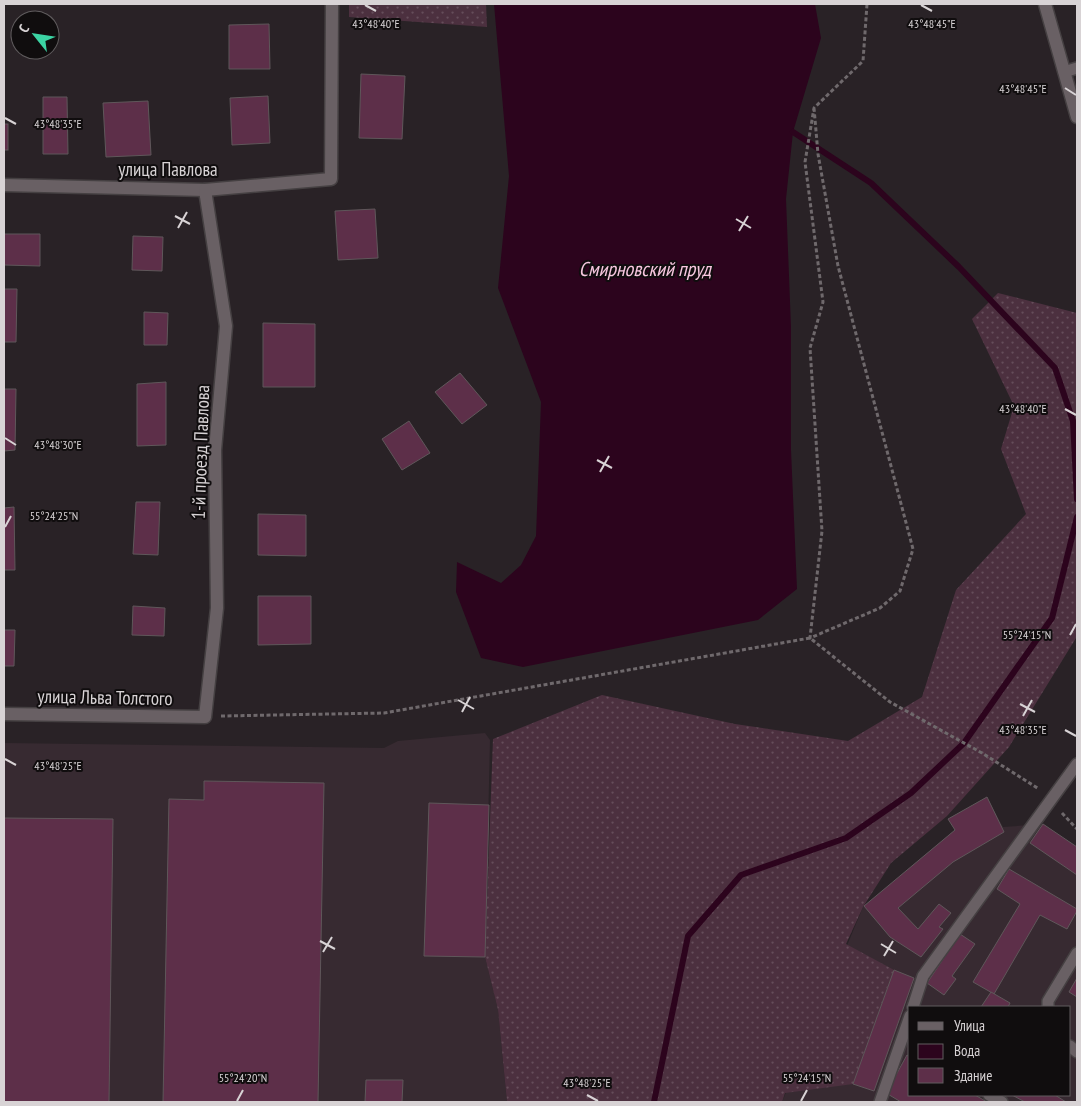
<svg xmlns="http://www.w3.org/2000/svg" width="1081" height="1106" viewBox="0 0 1081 1106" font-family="'PT Sans Narrow',sans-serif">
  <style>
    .built { fill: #372a31; fill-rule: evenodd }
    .grass { fill: url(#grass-dots) }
    .water { fill: #2c041d }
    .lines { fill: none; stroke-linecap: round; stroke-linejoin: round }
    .stream { stroke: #2c041d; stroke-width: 6 }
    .building { fill: #5d2f49; stroke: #5f575a }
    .service-casing { stroke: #454042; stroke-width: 14 }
    .minor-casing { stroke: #454042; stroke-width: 15 }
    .tertiary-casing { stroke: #454042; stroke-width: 15 }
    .path { stroke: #6f696c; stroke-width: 3; stroke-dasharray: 4 2.5; stroke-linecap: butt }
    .service { stroke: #696064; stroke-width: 11 }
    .minor { stroke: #696064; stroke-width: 12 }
    .tertiary { stroke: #696064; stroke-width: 12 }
    .ticks { fill: none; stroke: #d8d3d5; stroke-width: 2 }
    .labels { text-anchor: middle; stroke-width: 4; stroke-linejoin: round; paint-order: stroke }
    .street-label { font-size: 19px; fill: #d8d3d5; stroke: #100d0e }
    .water-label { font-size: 20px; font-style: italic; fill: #f7c7df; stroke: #100d0e }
    .ticks-label { font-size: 12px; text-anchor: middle; fill: #d8d3d5; stroke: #100d0e; stroke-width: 4; stroke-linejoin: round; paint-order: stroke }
  </style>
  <defs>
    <pattern id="grass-dots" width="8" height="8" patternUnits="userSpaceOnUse" patternTransform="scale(1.25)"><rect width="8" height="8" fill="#4c303f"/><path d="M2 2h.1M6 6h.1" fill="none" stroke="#654d5a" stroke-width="1.8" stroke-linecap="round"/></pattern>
  </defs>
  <rect width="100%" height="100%" fill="#292226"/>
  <g class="built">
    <path d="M485,733l5,7 -5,217 13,53 9,92h-503v-359l380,5 14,-7z"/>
    <path d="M987,797l16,30 40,-3 34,23v255h-295l81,-195 92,-77 -7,-11zM910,1007h160v88h-160z"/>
  </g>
  <g class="grass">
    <path d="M349,4h137l1,23 -138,-10z"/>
    <path d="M998,293l79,20 -1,325 -67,109 -62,69 -56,47 -28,44 -17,37 48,26 -41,114 -68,9 -3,9h-275l-9,-92 -13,-53 8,-218 109,-44 133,29 113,17 74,-44 34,-107 70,-76 -25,-65 13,-43 -42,-87z"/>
  </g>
  <path class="water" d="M494,4h321l6,34 -28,94 -7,67 5,128v123l6,139 -39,31 -235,47 -42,-9 -25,-66 1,-30 44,21 20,-18 15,-29 5,-134 -43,-114 11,-112z"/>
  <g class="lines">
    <g class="stream">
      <path d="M793,132l78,51 88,84 96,101 18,53 4,78"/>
      <path d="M654,1102l34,-166 53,-61 105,-37 65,-45 53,-50 88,-125 25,-101"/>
    </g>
  </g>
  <g class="building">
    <path d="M269,24l1,45h-41v-44z"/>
    <path d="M361,74l44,2 -3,63 -43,-1z"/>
    <path d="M268,96l2,47 -38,2 -2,-47z"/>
    <path d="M43,97h24l1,57h-25z"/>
    <path d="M148,101l3,54 -45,2 -3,-54z"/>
    <rect x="4" y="124" width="4" height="26"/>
    <path d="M375,209l3,49 -40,2 -3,-49z"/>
    <path d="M4,234h36v32l-36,-1z"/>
    <path d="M133,236l30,1 -1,34 -30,-1z"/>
    <path d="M4,289h13l-1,53h-12z"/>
    <path d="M144,312l24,1 -1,32h-23z"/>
    <path d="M263,323l52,1v63h-52z"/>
    <path d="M460,373l27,32 -25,19 -27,-32z"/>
    <path d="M166,382v63l-29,1v-62z"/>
    <path d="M4,389h12l-1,61 -11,1z"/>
    <path d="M409,421l21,32 -28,17 -20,-31z"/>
    <path d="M136,502h24l-2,53 -25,-1z"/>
    <path d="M14,507l1,63h-11v-62z"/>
    <path d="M258,514l48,1v41l-48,-1z"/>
    <path d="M258,596h53v48l-53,1z"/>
    <path d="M133,606l32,2 -1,28 -32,-1z"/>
    <path d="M4,630h11l-1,36h-10z"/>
    <path d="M204,781l120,2 -6,319h-155l6,-303 35,1z"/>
    <path d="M987,797l17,35 -51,30 -55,46 20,21 21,-25 12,9 -12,14 4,2 -22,28 -31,-20 -26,-31 91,-76 -7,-11z"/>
    <path d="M429,803l60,2 -4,152 -61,-1z"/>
    <path d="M4,818l109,1 -4,283h-105z"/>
    <path d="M1043,824l34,23v28l-47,-32z"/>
    <path d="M1009,869l68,40v2l-10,18 -27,-14 -46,79 -21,-12 47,-78 -23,-15z"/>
    <path d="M960,934l15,10 -23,32 4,3 -12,16 -17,-12z"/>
    <path d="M894,970l20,8 -40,113 -21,-7z"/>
    <path d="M1077,978v19l-8,-5z"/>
    <path d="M991,992l19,11 -2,4h-27z"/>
    <path d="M907,1055l3,2v38h65l12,7h-86l-15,-9z"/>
    <path d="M366,1080h37l-1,22h-37z"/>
    <path d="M1012,1095h43l11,7h-41z"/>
  </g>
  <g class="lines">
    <defs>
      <g id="service">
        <path d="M1064,72l13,-4"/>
        <path d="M913,1007l10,-31 154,-212"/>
        <path d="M1048,1007v-6l29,-48"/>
        <path d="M1070,1046l7,6"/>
        <path d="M989,1095l13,7"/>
        <path d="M880,1102l30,-86"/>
      </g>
      <g id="minor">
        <path d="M4,185l201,5 126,-11 1,-175"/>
        <path d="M4,714l201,3 12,-109 -2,-158 11,-124 -21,-136"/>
      </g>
      <path id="tertiary" d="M1045,4l32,113"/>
    </defs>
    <use href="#service" class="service-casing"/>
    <use href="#minor" class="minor-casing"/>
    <use href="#tertiary" class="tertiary-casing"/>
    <g class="path">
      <path d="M814,108l4,46 20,112 75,283 -13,42 -20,17 -70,30 12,-107 -12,-183 13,-46 -18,-140 9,-54 49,-47 4,-57"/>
      <path d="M221,716l163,-3 426,-75 80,64 92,51 57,36"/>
      <path d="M1062,813l15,16"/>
    </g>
    <use href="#service" class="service"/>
    <use href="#minor" class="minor"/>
    <use href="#tertiary" class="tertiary"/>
  </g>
  <path class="ticks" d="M365,5l11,6M921,5l11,6M1065,88l11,7M5,118l11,6M175,216l15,8M736,219l15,9M178,228l9,-16M739,231l9,-15M1065,409l11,6M5,438l11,7M597,460l15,8M600,472l9,-16M5,527l6,-11M1070,635l6,-11M458,700l16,9M1020,704l15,8M462,712l8,-15M1023,716l9,-16M1065,730l11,6M5,759l11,6M320,941l15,8M881,944l15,9M323,952l9,-15M884,956l9,-15M587,1095l11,6M237,1101l6,-11M801,1101l6,-11"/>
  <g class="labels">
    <g class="street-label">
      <text x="168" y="176">улица Павлова</text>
      <text transform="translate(200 452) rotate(-88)" y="7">1-й проезд Павлова</text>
      <text transform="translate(105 697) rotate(1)" y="7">улица Льва Толстого</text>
    </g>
    <g class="water-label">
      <text x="645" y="276">Смирновский пруд</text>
    </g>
  </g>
  <g class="ticks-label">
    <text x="376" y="28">43°48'40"E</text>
    <text x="932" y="28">43°48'45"E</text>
    <text x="1023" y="93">43°48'45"E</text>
    <text x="58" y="128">43°48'35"E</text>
    <text x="1023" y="413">43°48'40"E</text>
    <text x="58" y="449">43°48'30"E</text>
    <text x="54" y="520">55°24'25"N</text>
    <text x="1027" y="639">55°24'15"N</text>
    <text x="1023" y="734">43°48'35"E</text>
    <text x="58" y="770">43°48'25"E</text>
    <text x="243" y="1082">55°24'20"N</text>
    <text x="807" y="1082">55°24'15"N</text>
    <text x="587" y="1087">43°48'25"E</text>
  </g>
  <rect width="1081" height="1106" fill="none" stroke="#d8d3d5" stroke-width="10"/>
  <rect x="908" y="1006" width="162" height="90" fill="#100d0e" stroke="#605c5e"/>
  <rect x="918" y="1022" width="25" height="8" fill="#696064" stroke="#605c5e"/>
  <text x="954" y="1031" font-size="15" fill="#d8d3d5">Улица</text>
  <rect x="918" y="1044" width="25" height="15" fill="#2c041d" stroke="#605c5e"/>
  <text x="954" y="1056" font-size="15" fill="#d8d3d5">Вода</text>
  <rect x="918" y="1068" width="25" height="15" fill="#5d2f49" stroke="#605c5e"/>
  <text x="954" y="1081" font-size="15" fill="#d8d3d5">Здание</text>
  <g transform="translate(35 35) rotate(300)"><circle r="24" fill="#100d0e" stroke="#605c5e"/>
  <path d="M0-4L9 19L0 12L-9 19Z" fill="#3cd4a4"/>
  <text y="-8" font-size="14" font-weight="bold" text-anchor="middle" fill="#d8d3d5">С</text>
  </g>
</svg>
